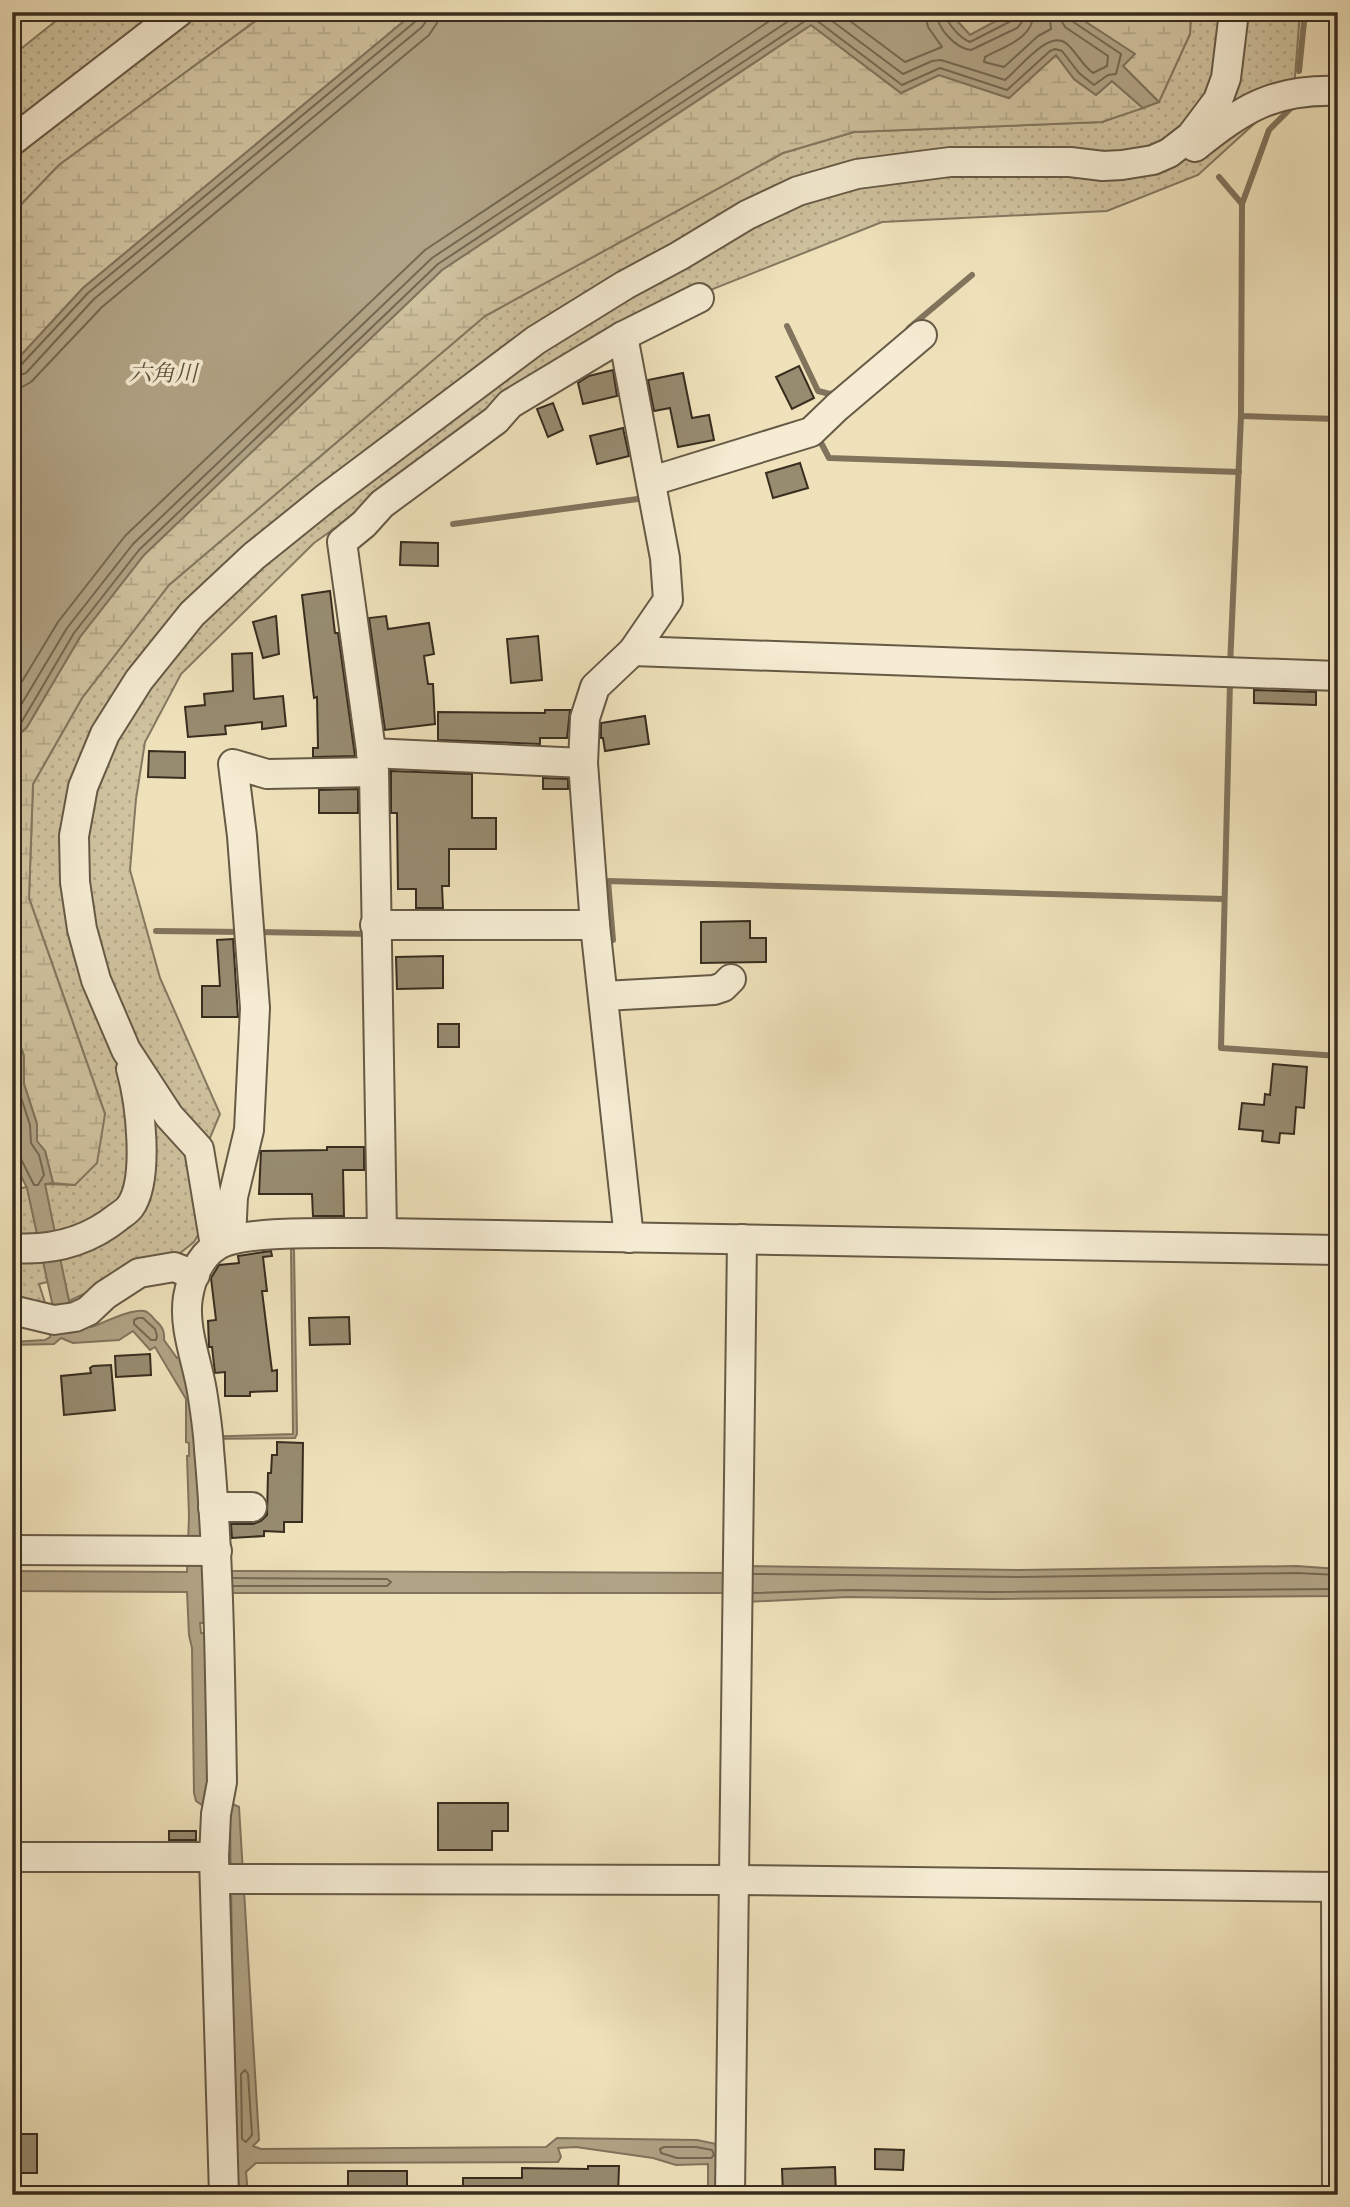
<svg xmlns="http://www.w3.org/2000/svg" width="1350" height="2207" viewBox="0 0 1350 2207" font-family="'Libre Caslon Text','Noto Serif JP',serif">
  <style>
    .grass { fill: url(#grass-dots); stroke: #847860; stroke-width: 2 }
    .wetland { fill: url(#wetland-marsh); stroke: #847860; stroke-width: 2 }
    .water { fill: #b1a486; stroke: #81745d; stroke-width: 2 }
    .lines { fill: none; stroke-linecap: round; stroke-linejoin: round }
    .shore { stroke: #746852; stroke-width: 2 }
    .stream { stroke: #81745d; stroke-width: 6 }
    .building { fill: #978b70; stroke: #382d1f; stroke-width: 2 }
    .minor-casing { stroke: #665a46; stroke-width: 32 }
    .minor { stroke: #f5ecd3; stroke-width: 28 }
    .labels { text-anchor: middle; stroke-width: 7; stroke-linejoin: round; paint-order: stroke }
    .water-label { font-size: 23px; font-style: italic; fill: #5c513e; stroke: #f5ecd3 }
  </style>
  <defs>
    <pattern id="grass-dots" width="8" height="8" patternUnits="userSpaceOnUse" patternTransform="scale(1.75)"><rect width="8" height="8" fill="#d0c3a0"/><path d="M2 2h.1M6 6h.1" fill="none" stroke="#b3a889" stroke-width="1.8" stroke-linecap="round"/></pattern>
    <pattern id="wetland-marsh" width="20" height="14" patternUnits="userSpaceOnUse" patternTransform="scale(1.75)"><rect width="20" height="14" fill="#d0c3a0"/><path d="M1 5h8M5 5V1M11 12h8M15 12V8" fill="none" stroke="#b3a889"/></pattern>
  </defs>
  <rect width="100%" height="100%" fill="#efe2bb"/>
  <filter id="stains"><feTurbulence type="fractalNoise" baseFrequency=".00286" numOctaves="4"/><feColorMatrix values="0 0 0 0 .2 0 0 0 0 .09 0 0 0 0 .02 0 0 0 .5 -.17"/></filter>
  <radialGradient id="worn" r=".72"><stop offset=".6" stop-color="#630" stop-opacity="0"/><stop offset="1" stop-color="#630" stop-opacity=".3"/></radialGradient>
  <g class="grass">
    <path d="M67,12h201l-209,153 -47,49v-158z"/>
    <path d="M1191,12h109l-5,65 -8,17 -89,81 -91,36 -225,11 -260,103 -308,218 -133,131 -36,68 -9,57 -6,71 30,108 60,136 -24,57 9,45 -7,19 -4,7 -14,11 -14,2 -97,46 -5,-23 -25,6 8,25 -35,-7v-112l15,-3 15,68 3,-71 30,1 30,-71 -76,-216 4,-114 49,-86 87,-113 316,-269 298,-163 71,-21 248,-10 57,-21 31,-67z"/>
  </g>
  <g class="wetland">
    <path d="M268,12h147l-332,276 -71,77v-151l47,-49z"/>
    <path d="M949,12h64l-43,23z"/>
    <path d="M1067,12h124l-1,22 -31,68 -36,-36 11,-12 -62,-41z"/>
    <path d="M811,25l90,68 38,-18 70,23 47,-43 18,24 22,16 16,-14 31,27 -41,14 -248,10 -71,21 -298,163 -316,269 -87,113 -49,86 -4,114 76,216 -8,49 -22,22 -22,-2 -8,-32 -8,-9v-18l-13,-40v-28l-12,-32v-283l15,-14 53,-90 64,-82 298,-285z"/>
  </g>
  <g class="water">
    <path d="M415,12h534l21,23 43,-23 59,1 63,41 -12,12 36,36 -16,6 -31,-27 -16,14 -22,-16 -18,-24 -47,43 -70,-23 -38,18 -90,-68 -369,245 -298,285 -64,82 -53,90 -15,14v-376l71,-77z"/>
    <path d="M12,1024l12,32v28l13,40v17l8,10 8,32 -8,1 29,142 10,-2 8,3c11,-4 44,-21 55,-15 3,2 6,5 8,8 7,6 10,11 9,20l13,18 2,-1 14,30 7,50 93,-3 -2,-185h3l3,185 -2,4 -95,1v3l-6,2 1,12h4l26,115 504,2 17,-7 273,4 278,-4 41,3v27l-346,3 -144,-2 -103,5 -15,-9h-504l-20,30h-6l1,10h5l3,160 30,14 20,333 -6,6 8,3 285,-2 11,-9 140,2 24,5v50h-13v-31l-32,1 -23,-7 -77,-11 -18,1 3,9 -3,5 -302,1 -10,9 2,23h-12l-6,-371 -3,-8 -22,-9 -9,-6 -2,-8 -2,-145 -3,-13 -2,-43 -175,-1v-20l175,1 2,-56 -2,-60h2v-13l-3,-1v-43l-31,-52 -5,3 -17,-19 -14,9 -46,3 -12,-5 -7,6 -42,1v-3l33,-2 5,-3v-7h8l-31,-142 -15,-30z"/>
  </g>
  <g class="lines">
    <g class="shore">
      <path d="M820,12l83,62 29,-13 9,-1 64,20c14,-11 44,-52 62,-36 10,9 15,21 26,29l14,-7 1,-10 -43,-29 -4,-7 -1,-8"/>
      <path d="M838,12l67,50 37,-15 -14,-20 -3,-15"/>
      <path d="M936,12c1,16 19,36 35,38l46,-22 5,-6 2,-10"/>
      <path d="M945,12c1,11 15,26 25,30l41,-21 4,-9"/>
      <path d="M1034,12c-1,27 -29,34 -49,45l-1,5 20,5 34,-31 13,-7 -2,-17"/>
      <path d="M12,369l8,-3 68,-73 328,-272 3,-9"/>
      <path d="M12,378l14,-5 68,-74 328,-272 5,-7 1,-8"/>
      <path d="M12,388l10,-1 9,-5 71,-75 327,-272 8,-12 1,-11"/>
      <path d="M12,698l46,-76 67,-86 300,-286 358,-238"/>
      <path d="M12,720l55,-92 66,-84 299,-286 370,-246"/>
      <path d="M12,732l9,-9 53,-90 65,-83 299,-286 370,-245 8,1 86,65 38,-17 67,22 43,-39 5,-2 7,2 17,22 15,12 14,-10 8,-1 5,-20 -49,-33 -4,-9"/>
      <path d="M12,1045l5,13v27l13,40 1,18 8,12 5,20 -6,10h-4l-13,-26 -9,-3"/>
      <path d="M138,1318h5l12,11 2,7 -1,4h-5l-17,-16v-4z"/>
      <path d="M754,1574l265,3 278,-4 41,2"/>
      <path d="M233,1578l154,1 4,3 -4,4h-154"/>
      <path d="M753,1593l95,-3 144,2 346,-3"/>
      <path d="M245,2070l3,4 4,61 -6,7 -4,-3 -1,-65z"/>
      <path d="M664,2147h32l16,3 2,5 -3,3h-34l-16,-5 -1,-4z"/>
    </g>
    <g class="stream">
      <path d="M1299,71l6,-59"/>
      <path d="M1219,177l23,27 -1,212 -11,250"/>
      <path d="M1242,204l27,-74 27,-27"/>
      <path d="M787,326l31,65 12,3 3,-1"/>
      <path d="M909,328l63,-53"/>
      <path d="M1241,416l97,3"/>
      <path d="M818,437l11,21 410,14"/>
      <path d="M453,524l192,-26"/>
      <path d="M1230,681l-9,367 117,8"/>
      <path d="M156,931l85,1"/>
      <path d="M256,932l115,2"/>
      <path d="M606,940h7l-5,-59 616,18"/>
    </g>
  </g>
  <g class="building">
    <path d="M799,366l15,32 -22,11 -16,-32z"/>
    <path d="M613,370l4,26 -34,8 -5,-21 11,-7z"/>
    <path d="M683,373l9,45 17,-3 5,25 -36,7 -8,-39 -16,3 -6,-31z"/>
    <path d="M553,403l10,27 -15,7 -11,-28z"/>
    <path d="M623,428l6,28 -32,8 -7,-28z"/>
    <path d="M800,463l8,25 -35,10 -7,-25z"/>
    <path d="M401,542l37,1v23l-38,-1z"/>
    <path d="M330,591l5,42h3l17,123 -42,1v-9h5l-1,-51 -3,1 -12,-103z"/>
    <path d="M276,616l3,38 -16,4 -10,-36z"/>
    <path d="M386,616l2,13 41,-6 5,31 -10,2 4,28h5l2,40 -50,6 -16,-112z"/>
    <path d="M538,636l4,44 -31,3 -4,-44z"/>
    <path d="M252,653l2,46 29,-3 3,30 -24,3v-7l-37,4 1,8 -38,3 -3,-30 20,-2 -1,-11 29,-3 -1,-37z"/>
    <path d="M1254,690l62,2v13l-62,-2z"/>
    <path d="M545,710h25l-3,28h-27v6l-102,-4v-28l107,1z"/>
    <path d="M645,716l4,28 -44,7 -2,-13h-2v-15z"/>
    <path d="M149,751l36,1v26l-37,-1z"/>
    <path d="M391,771l81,3v44h24v31h-47v37h-7l1,22h-27v-19h-18l-1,-76h-6z"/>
    <path d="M543,778l25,1v10h-25z"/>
    <path d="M358,789v24h-39v-23z"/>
    <path d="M750,921v17h16v24l-65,1v-41z"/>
    <path d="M233,939l5,78h-36v-31h18l-3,-46z"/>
    <path d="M443,956v32l-46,1 -1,-32z"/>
    <rect x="438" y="1024" width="21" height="23"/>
    <path d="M1273,1064l34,3 -3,41 -8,-1 -2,27 -14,-1 -1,10 -17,-2 1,-10 -24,-2 3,-26 22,2 1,-11 5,1z"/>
    <path d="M327,1147h37v23h-21l1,46h-31l-1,-22h-53l2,-43 66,-1z"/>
    <path d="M271,1251l1,5 -9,1 4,34h-5l10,80 5,-1v21l-27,1v4h-25v-24l-10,1 -3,-26h-3l-1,-26 8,-1 -5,-42 8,-13 20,-2 -1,-7z"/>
    <path d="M349,1317l1,27 -40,1 -1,-27z"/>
    <path d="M150,1354l1,21 -35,2 -1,-21z"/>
    <path d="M111,1365l4,45 -51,5 -3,-39 30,-3 -1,-5 3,-2z"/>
    <path d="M277,1442l26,1 -1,79h-18v10l-20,-1v5l-32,2 -1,-14h22l8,-3 6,-6 1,-42h3l1,-18h5z"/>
    <path d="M438,1803h70v28h-16v19h-54z"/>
    <rect x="169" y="1831" width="27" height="9"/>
    <path d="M19,2134h18v39h-25v-34h7z"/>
    <path d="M875,2149l29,1 -1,20 -28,-1z"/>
    <path d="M588,2166h31l-1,29h-155v-17h59v-10l66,1z"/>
    <path d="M835,2167l1,28h-53l-1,-26z"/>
    <rect x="348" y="2171" width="59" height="24"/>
  </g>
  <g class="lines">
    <defs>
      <g id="minor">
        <path d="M12,141l167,-129"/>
        <path d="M1195,147c49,-39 78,-58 143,-56"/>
        <path d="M623,336l42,222 3,42 -35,51 -38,36 -10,31 -2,45 12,162 34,313"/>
        <path d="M652,481l159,-49 26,-25 85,-72"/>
        <path d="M633,651l705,25"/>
        <path d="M371,753l212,10"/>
        <path d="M375,925h220"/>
        <path d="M604,996l110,-6 9,-3 8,-8"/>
        <path d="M382,1233l-8,-461 -32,-230 22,-18 18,-20 114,-84 14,-16 113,-68 76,-38"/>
        <path d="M231,1238l2,-41 16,-67 6,-122 -13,-172 -9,-72 34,10 107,-2"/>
        <path d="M215,1246l-16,-97 -30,-33 -43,-66 -30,-70 -14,-51 -7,-47 -1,-46 9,-49 22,-53 34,-54 53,-66 62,-58 72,-58 210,-158 89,-55 54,-29 68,-41 51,-24 59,-17 93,-12h120l33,4 19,-1 31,-5 16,-7 22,-17 27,-36 8,-22 8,-66"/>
        <path d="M12,1248c39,3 75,-6 106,-31 4,-3 9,-6 12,-10 20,-28 10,-106 1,-138"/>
        <path d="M12,1310l42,10 21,-3 13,-6 17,-16 34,-22 35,-6 21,8"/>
        <path d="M213,1507h39"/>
        <path d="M12,1550l205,1"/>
        <path d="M12,1857h202"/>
        <path d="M216,1879l517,1 605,7"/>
        <path d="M1336,1887l1,308"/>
        <path d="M224,2195l-10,-338 2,-43 6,-32c-2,-111 -3,-222 -13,-333 -1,-20 -4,-39 -7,-58 -5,-30 -19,-64 -14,-94 3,-18 11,-39 27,-50 25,-19 132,-13 167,-14l956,17"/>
        <path d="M730,2195l12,-956"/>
      </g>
    </defs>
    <use href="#minor" class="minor-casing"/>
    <use href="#minor" class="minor"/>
  </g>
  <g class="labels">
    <g class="water-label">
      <text x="163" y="381">六角川</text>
    </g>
  </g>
  <rect width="1350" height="2207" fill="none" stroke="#efe2bb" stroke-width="42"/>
  <rect x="14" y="14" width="1322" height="2179" fill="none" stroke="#382d1f" stroke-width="3.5"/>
  <rect x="21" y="21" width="1308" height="2165" fill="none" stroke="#382d1f" stroke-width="2"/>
  <rect width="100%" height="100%" filter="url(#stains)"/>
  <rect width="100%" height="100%" fill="url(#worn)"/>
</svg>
